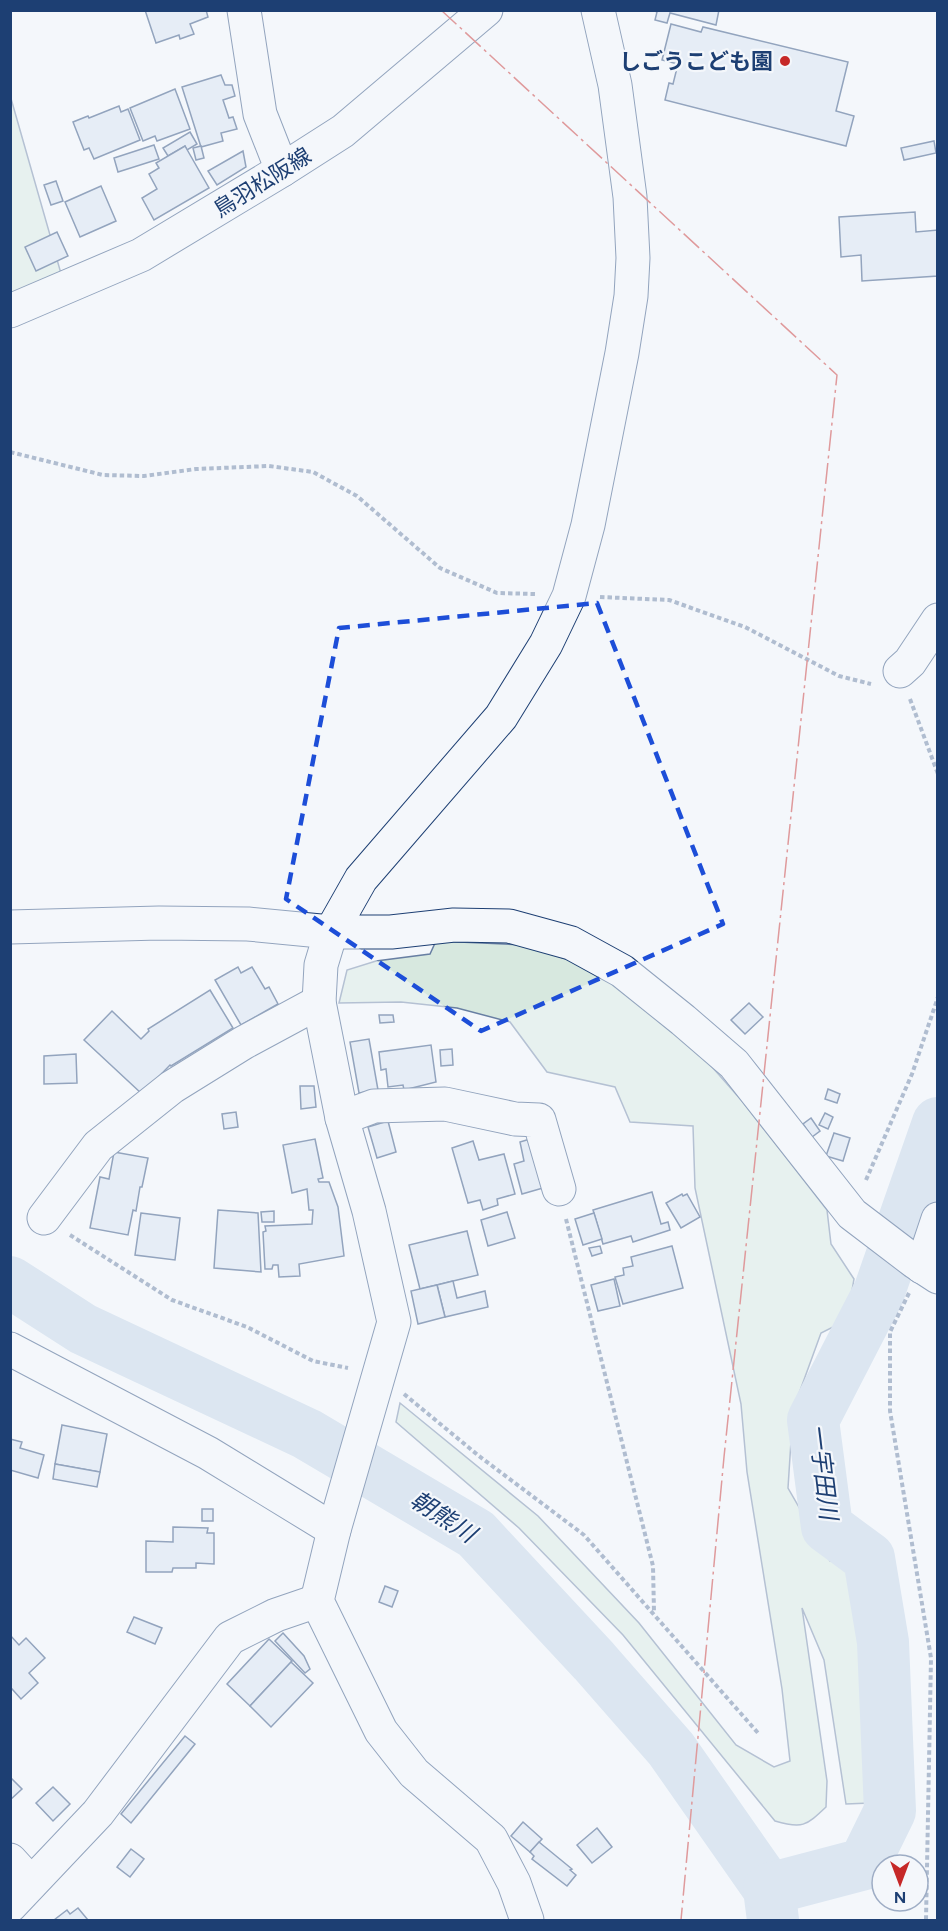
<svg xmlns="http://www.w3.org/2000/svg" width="948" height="1931" viewBox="0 0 948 1931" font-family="Figtree,'Noto Sans JP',sans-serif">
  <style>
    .green { fill: #d7e8df; stroke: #687fa3; stroke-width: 1.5 }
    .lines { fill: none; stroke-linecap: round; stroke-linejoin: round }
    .river { stroke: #bed0e5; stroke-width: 52 }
    .building { fill: #d5e0f0; stroke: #1d3f73; stroke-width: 1.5 }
    .minor-casing { stroke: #1d3f73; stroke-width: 35 }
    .major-casing { stroke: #1d3f73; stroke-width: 35 }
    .path { stroke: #5e769c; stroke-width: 4; stroke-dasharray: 4.5 3; stroke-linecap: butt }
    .minor { stroke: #f4f7fb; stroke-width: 33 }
    .major { stroke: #f4f7fb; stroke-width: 33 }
    .power { stroke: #c62828; stroke-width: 1.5; stroke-dasharray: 21 4.5 3 4.5; stroke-linecap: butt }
    .marked { fill: none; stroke: #1d4ed8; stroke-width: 4.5; stroke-dasharray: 12 8; stroke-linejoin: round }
    .poi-dot { fill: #c62828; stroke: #f4f7fb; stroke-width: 2 }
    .labels { text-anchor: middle; stroke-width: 4.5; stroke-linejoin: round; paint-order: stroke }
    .poi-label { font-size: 22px; font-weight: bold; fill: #1d3f73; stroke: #f4f7fb; text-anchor: end }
    .street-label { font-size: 22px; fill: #1d3f73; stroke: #f4f7fb }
    .water-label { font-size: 24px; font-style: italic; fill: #1d3f73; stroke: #f4f7fb }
  </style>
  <rect width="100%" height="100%" fill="#f4f7fb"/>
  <g class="green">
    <path d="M10,95l52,182 -52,22z"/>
    <path d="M436,941l90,4 86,30 79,68 51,58 85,109 4,34 23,35 -7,41 -26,13 -28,77 -5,78 42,73h25l13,51 -3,46 5,145 -24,1 -22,-144 -22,-52 25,173 -1,26c-20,19 -24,22 -51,14l-152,-186 -104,-107 -123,-106 4,-19 138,113 101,107 97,122 38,22 16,-6 -8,-72 -35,-217 -6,-68 -46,-216 -2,-62 -63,-4 -15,-35 -68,-15 -37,-50 -53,-14 -56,-6 -62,1 8,-33 29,-9 54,-7z"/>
  </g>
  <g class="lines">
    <g class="river">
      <path d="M10,1282l73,47 224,105 169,100 118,127 77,88 98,140 4,31"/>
      <path d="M769,1889l95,-25 26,-53 -7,-169 -14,-84 -42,-31 -14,-107 66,-128 59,-169"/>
    </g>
  </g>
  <g class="building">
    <path d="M145,10h61l2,7 -18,7 4,10 -14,5 -1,-4 -23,8z"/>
    <path d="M653,10h66l-3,15 -46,-12 -3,10 -12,-3 2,-8z"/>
    <path d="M671,24l30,8 2,-5 145,35 -12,49 18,5 -8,30 -181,-46 4,-17 4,1 5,-20 -16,-4z"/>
    <path d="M221,75l4,10h7l3,11 -12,4 6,18 4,-1 4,12 -16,4 2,8 -22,6 -19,-60z"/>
    <path d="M175,89l15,40 -33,12 -2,-5 -12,5 -13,-33z"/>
    <path d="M119,106l2,6 7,-3 12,31 -46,19 -5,-11 -5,2 -11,-28 15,-6 1,2z"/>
    <path d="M190,132l7,12 -10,6 -2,-4 -17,10 -5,-8z"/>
    <path d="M934,141l2,12 -32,7 -3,-12z"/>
    <path d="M154,145l5,14 -41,13 -4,-14z"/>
    <path d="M185,146l24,42 -55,32 -12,-22 15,-9 -8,-15 10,-6 -3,-5z"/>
    <path d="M201,146l3,12 -8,2 -3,-12z"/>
    <path d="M243,151l3,16 -29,18 -9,-14z"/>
    <path d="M56,181l7,20 -12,4 -7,-20z"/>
    <path d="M101,186l15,35 -36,16 -15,-35z"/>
    <path d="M915,212l1,20 22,-2v46l-76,5 -1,-26 -20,2 -2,-40z"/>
    <path d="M57,232l11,24 -32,15 -11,-24z"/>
    <path d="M238,967l3,6 11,-6 13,22 4,-2 9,17 -37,21 -26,-45z"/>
    <path d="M210,990l23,38 -62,38 -1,-1 -28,29 -58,-54 28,-29 29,28 8,-8 -1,-2z"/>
    <path d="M749,1003l14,14 -18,17 -14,-14z"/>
    <path d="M379,1015h14l1,7 -14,1z"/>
    <path d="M369,1039l9,51 -19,3 -9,-51z"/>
    <path d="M431,1045l5,37 -32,8 -1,-5 -15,2 -2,-18 -5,1 -2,-18z"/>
    <path d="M452,1049l1,16 -12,1 -1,-16z"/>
    <path d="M76,1054l1,29 -33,1v-28z"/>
    <path d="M300,1086h14l2,21 -15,2z"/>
    <path d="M828,1089l12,5 -3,9 -12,-4z"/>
    <path d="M236,1112l2,15 -14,2 -2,-15z"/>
    <path d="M825,1113l8,4 -5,12 -9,-4z"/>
    <path d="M811,1118l9,13 -8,6 -9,-13z"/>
    <path d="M388,1121l8,31 -19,6 -9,-31z"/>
    <path d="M834,1133l16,5 -7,23 -17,-5z"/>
    <path d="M315,1139l8,39 -5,1 1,3h10l9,25 6,49 -45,8 1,12 -21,1 -1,-12h-5l-1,4h-7l-2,-37 3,-1 -1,-5 47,-2 1,-14h-4l-2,-21 -15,4 -9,-48z"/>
    <path d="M530,1139l13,49 -21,6 -8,-30 10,-3 -4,-19z"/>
    <path d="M473,1141l6,19 25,-6 11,40 -18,5 1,6 -15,5 -3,-10 -12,3 -16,-55z"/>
    <path d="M114,1152l34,6 -6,29h-2l-4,24 -3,-1 -5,25 -38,-7 10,-51 9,2z"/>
    <path d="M652,1192l9,32 7,-2 2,8 -37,12 -2,-6 -28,8 -10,-34z"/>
    <path d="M682,1194l1,2 4,-2 13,23 -19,11 -15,-25z"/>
    <path d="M218,1210l40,3 3,59 -47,-4z"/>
    <path d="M274,1211v11h-12l-1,-10z"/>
    <path d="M507,1212l8,26 -27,8 -7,-26z"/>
    <path d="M141,1213l39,5 -5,42 -40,-5z"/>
    <path d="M594,1213l8,26 -19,6 -8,-26z"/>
    <path d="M467,1231l11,44 -58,14 -11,-44z"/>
    <path d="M600,1246l2,7 -10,3 -3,-8z"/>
    <path d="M672,1246l11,42 -60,16 -8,-27 9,-2 -1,-7 10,-2 -2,-9z"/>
    <path d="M614,1279l6,27 -22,5 -7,-26z"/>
    <path d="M453,1281l4,17 28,-7 3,16 -43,10 -8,-32z"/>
    <path d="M437,1285l8,32 -27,7 -7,-33z"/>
    <path d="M62,1425l45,9 -7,38 -45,-8z"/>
    <path d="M10,1439l12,3 -2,6 24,7 -6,23 -28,-8z"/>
    <path d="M55,1464l45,8 -3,15 -44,-8z"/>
    <rect x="202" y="1509" width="11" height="12"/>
    <path d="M173,1527l35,1 -1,5h7v31l-18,-1v5h-23l-1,4h-26v-31l27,1z"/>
    <path d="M385,1586l13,5 -6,16 -13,-5z"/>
    <path d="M134,1617l28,11 -7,16 -28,-12z"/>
    <path d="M283,1633l21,23 6,13 -5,4 -30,-32z"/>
    <path d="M10,1635l9,10 7,-7 19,20 -16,15 9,10 -17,16 -9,-10 -2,1z"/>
    <path d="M269,1639l23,22 -42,45 -23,-22z"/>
    <path d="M291,1662l22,21 -42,44 -21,-21z"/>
    <path d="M185,1736l10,8 -64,79 -10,-9z"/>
    <path d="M10,1777l12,12 -12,11z"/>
    <path d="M53,1787l17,17 -17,17 -17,-18z"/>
    <path d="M523,1822l19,17 -12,13 -19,-16z"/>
    <path d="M597,1828l15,19 -20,16 -15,-18z"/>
    <path d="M539,1842l33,27 -2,1 6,5 -9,11 -35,-27 2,-3 -4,-4z"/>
    <path d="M131,1849l13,10 -14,18 -13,-10z"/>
    <path d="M78,1908l10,12h-34l13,-10 3,4z"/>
  </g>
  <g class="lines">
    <defs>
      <g id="minor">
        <path d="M244,10l16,104 22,56"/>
        <path d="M900,671l10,-9 28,-42"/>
        <path d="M10,927l149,-4 89,1 83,8h60l63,-7 55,1 62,17 51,28 61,49 51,44 118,150 63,48 23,15"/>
        <path d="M342,1118l32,-12 71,-2 70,15 24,1 20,69"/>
        <path d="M44,1218l54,-72 74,-59 71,-44 76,-41"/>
        <path d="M922,1267l16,-48"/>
        <path d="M10,1349l198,104 126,77"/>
        <path d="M10,1860l21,23"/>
        <path d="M10,1906l88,-93 132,-175 46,-23 41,-14"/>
        <path d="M527,1920l-13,-37 -23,-44 -77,-66 -33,-42 -64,-130 17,-71 60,-208 -25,-111 -27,-93 -23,-116 2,-37 10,-33 30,-53 140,-162 45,-73 23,-48 19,-71 34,-172 9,-57 2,-38 -3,-61 -15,-112 -17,-75"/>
      </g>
      <path id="major" d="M10,311l131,-56 141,-85 61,-39 143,-121"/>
    </defs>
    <use href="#minor" class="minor-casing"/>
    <use href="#major" class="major-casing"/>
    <g class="path">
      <path d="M10,452l93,23 41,1 52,-7 73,-3 44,6 44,24 83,72 57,25 38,1"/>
      <path d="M600,597l69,3 76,27 94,49 32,8"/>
      <path d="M910,699l28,75"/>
      <path d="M866,1180l46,-106 26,-77"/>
      <path d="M566,1219l87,347 1,46"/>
      <path d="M70,1235l102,65 75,27 66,34 35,7"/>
      <path d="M909,1293l-19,39v79l41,247 -5,262"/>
      <path d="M404,1394l75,62 105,79 174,198"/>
    </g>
    <use href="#minor" class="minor"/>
    <use href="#major" class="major"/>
    <path class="power" d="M441,10l396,365 -113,1082 -43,463"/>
  </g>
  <path d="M0 0H948V1931H0ZM597,603l126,321 -242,107 -195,-132 53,-271z" fill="#f4f7fb" fill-opacity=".55" fill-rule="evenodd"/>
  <path class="marked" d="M597,603l126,321 -242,107 -195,-132 53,-271z"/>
  <circle class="poi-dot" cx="785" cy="61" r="6"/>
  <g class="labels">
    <g class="poi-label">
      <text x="773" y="69">しごうこども園</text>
    </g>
    <g class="street-label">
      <text transform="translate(262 182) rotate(-32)" y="8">鳥羽松阪線</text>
    </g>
    <g class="water-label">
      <text transform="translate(823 1472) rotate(83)" y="8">一宇田川</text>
      <text transform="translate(443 1517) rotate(33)" y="8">朝熊川</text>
    </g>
  </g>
  <rect width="948" height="1931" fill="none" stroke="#1d3f73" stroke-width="24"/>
  <g transform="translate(900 1883) rotate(180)"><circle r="28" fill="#f4f7fb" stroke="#9eadc5" stroke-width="1.5"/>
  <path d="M0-4.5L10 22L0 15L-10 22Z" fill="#c62828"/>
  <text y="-9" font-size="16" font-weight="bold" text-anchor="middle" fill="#1d3f73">N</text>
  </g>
</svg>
